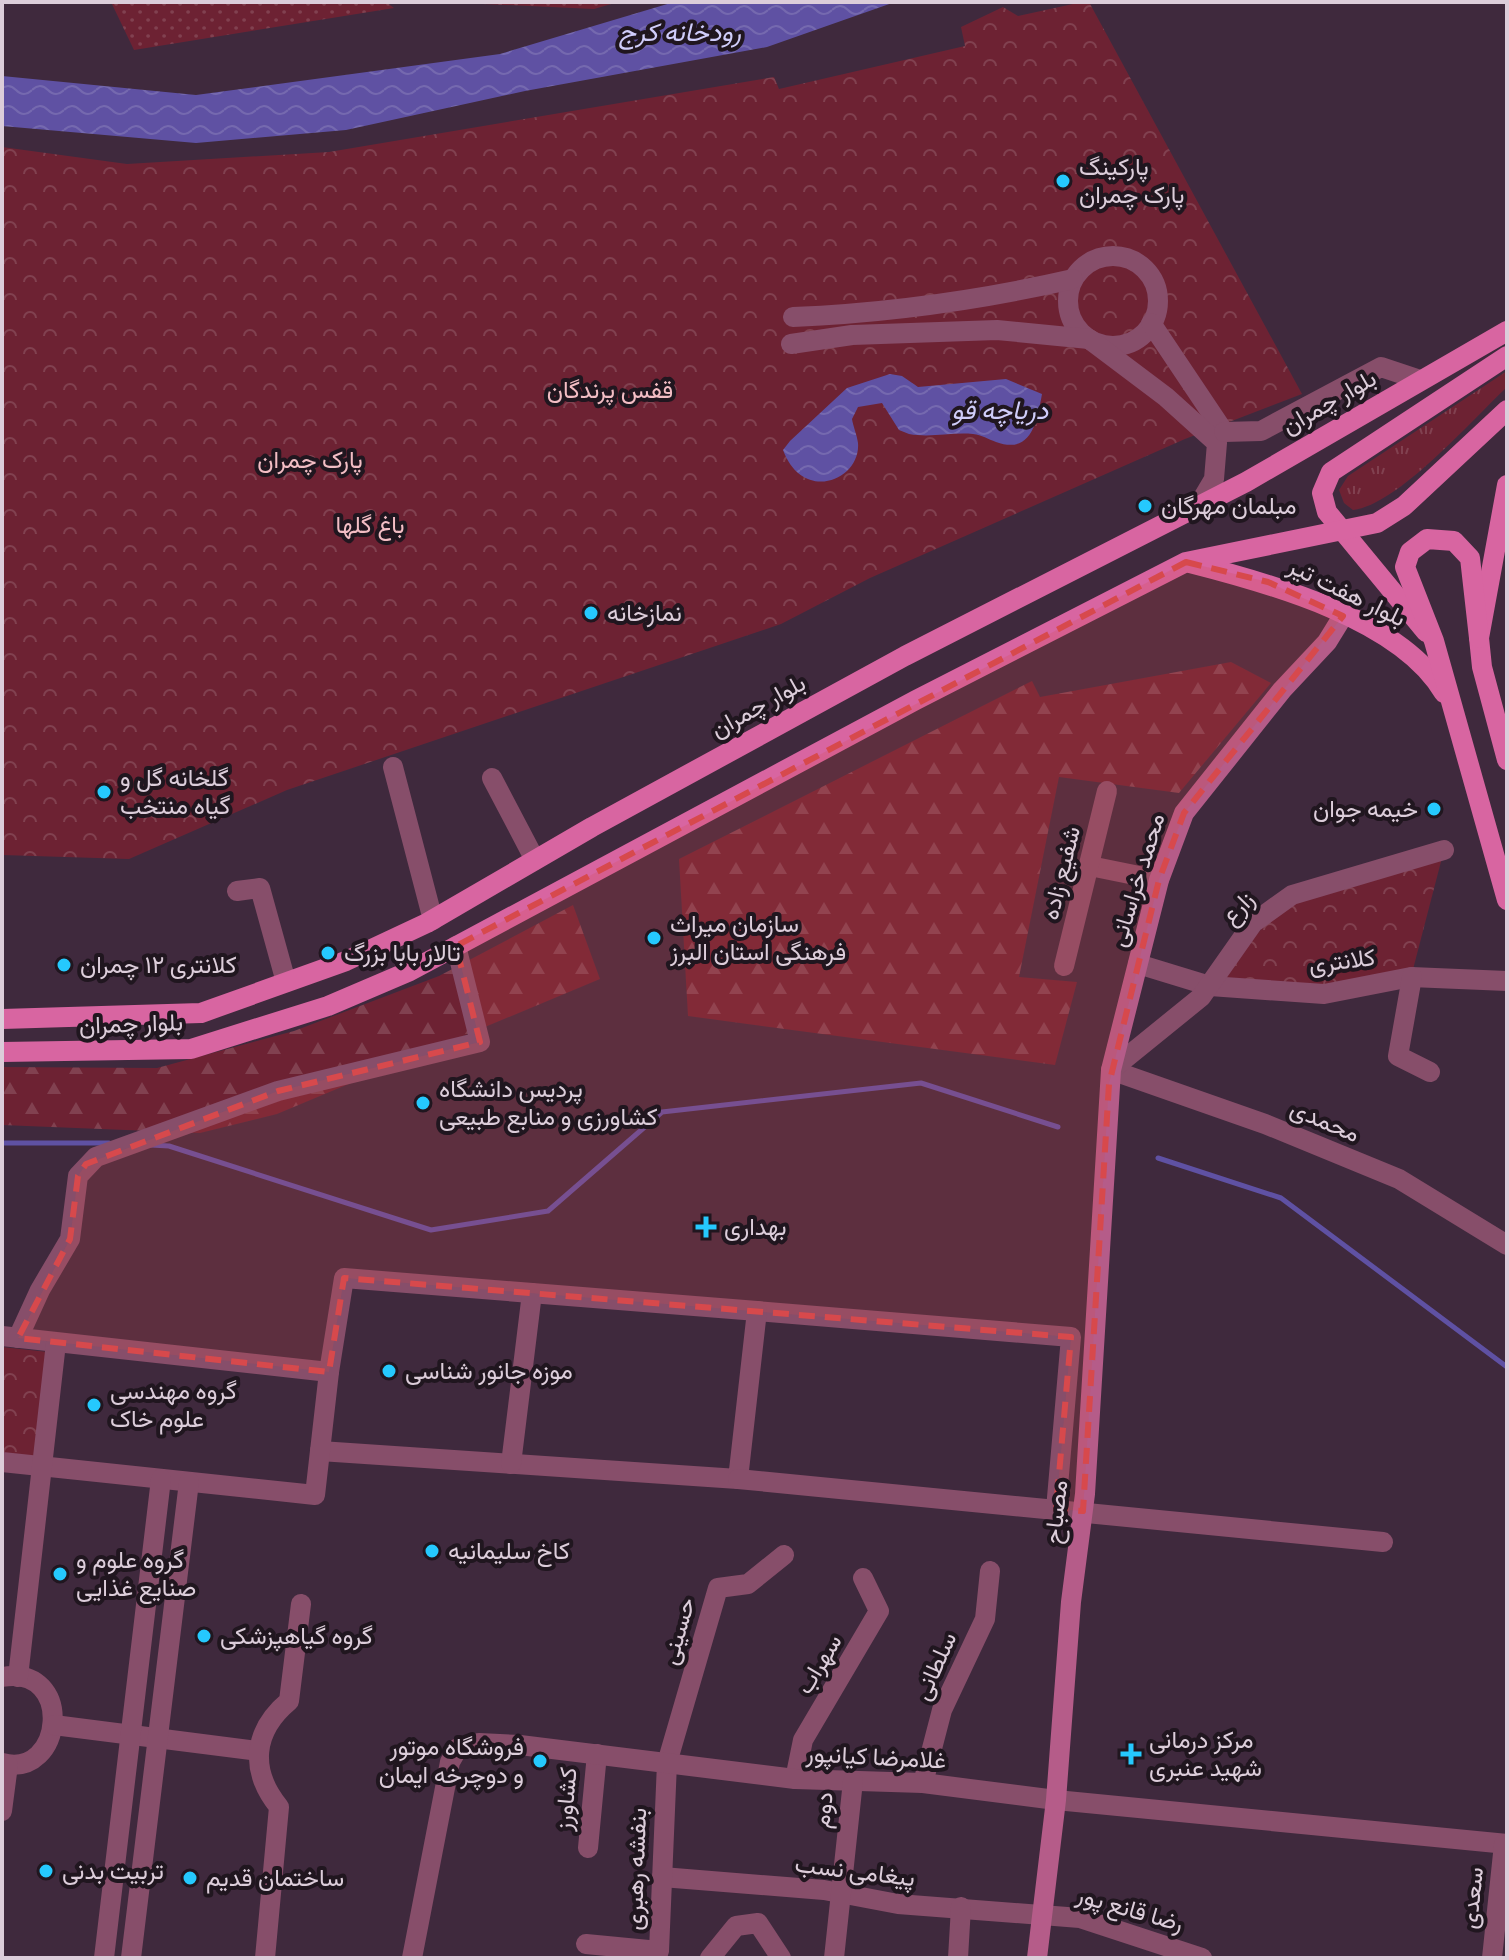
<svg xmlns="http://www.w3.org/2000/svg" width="1509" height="1960" viewBox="0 0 1509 1960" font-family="'Roboto Condensed',Vazirmatn,sans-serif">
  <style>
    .grass { fill: url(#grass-tufts) }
    .forest { fill: url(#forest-firs) }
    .park { fill: url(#park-crowns) }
    .garden { fill: url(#garden-dots) }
    .water { fill: url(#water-waves) }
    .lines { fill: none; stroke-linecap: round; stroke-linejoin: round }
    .stream { stroke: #5f51a3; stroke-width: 5 }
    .street { stroke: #874e6a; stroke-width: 20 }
    .secondary { stroke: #b55c89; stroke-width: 20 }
    .primary { stroke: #d865a1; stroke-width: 20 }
    .marked { fill: #d7494c; fill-opacity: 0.2; stroke: #d7494c; stroke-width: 6; stroke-dasharray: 16 10; stroke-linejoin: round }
    .poi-dot { fill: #25c9fe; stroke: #20161f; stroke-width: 3 }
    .labels { text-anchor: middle; stroke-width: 8; stroke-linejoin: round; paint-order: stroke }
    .poi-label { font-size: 24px; fill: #dccdda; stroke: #20161f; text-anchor: start }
    .park-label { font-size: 24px; fill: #f3bdc4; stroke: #20161f }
    .street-label { font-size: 24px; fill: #dccdda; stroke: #20161f }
    .water-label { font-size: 26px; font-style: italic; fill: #d0cdfa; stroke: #20161f }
  </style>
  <defs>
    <pattern id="grass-tufts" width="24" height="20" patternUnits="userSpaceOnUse" patternTransform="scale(2)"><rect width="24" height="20" fill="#6d2233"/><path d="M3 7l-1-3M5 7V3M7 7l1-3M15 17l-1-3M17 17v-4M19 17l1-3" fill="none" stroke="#814150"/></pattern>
    <pattern id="forest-firs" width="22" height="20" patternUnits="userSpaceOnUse" patternTransform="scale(2)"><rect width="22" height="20" fill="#6d2233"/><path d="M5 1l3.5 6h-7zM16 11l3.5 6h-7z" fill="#814150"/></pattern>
    <pattern id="park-crowns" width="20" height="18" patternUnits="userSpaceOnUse" patternTransform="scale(2)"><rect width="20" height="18" fill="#6d2233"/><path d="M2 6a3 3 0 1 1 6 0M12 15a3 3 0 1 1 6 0" fill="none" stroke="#814150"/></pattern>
    <pattern id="garden-dots" width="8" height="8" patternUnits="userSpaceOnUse" patternTransform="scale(2)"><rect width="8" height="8" fill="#6d2233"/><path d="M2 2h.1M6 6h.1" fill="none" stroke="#814150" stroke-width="1.8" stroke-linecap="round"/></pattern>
    <pattern id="water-waves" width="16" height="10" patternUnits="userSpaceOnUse" patternTransform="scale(2)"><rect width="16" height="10" fill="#5f51a3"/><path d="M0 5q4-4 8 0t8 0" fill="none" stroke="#7569af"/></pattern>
  </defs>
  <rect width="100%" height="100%" fill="#3f293d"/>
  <path class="grass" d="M1507,371v16c-35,33 -109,118 -154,123l-9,-7 -5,-13 9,-14z"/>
  <g class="forest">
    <path d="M1231,662l40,21 -92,110 -120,-16 -40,200 58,5 -22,83 -367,-49 -9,-157 353,-178 8,16z"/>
    <path d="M573,905l27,74 -323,135 -77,19 -198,-8v-58l155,1 137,-37 145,-55z"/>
  </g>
  <g class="park">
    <path d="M1082,2h7l213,392 -117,45 -315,139 -89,46 -494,166 -158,69 -127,-4v-708l125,17 202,-12 445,-75 5,12 186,-43 -4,-19 42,-20 15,9z"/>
    <path d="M1444,850l-33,127 -87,17 -114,-8 82,-91z"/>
    <path d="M2,1347l46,5 -15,109 -31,-4z"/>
  </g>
  <g class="garden">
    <path d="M111,2h275l8,6 -260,42z"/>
    <path d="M440,2h178l-24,7z"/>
  </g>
  <g class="water">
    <path d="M674,2h221l-128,45 -242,44 -179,39 -150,13 -194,-17v-50l194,19 304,-41z"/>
    <path d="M890,374l12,2 16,11 88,-8 36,15c-5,27 -10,61 -46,48 -8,-3 -14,-7 -23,-8 -22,-2 -42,4 -64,0l-10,-4 -17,-27 -24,4 -6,12c1,7 5,16 6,24 3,37 -55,61 -75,7l7,-9 57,-53z"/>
  </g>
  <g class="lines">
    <g class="stream">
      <path d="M2,1143h107"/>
      <path d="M151,1145l18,1 262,84 117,-19 114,-99 259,-29 137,44"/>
      <path d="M1158,1158l123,40 226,169"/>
    </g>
    <g class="street">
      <circle cx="1113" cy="301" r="45"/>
      <path d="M793,317c94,-4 188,-17 280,-38"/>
      <path d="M1151,323l73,109"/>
      <path d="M791,344l61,-9 145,-5 92,9 77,58 51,46 -3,36 -16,27"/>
      <path d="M1224,432l37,-1 120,-64 39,13"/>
      <path d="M393,767l40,153"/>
      <path d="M492,778l43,82"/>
      <path d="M1090,866l69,14"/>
      <path d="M237,891l23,-3 26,94"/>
      <path d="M1138,964l72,22 114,8 87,-17 96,4"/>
      <path d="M1064,966l43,-175"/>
      <path d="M1412,977l-14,79 32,16"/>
      <path d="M1111,1070l154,54 134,55 108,66"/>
      <path d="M1111,1070l90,-73 52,-74 39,-28 152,-45"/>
      <path d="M757,1311l314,26 -15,172"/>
      <path d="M2,1336l327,36 15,-94 413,33 -19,168 -418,-28"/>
      <path d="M18,1338l22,-48 30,-51 8,-63 18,-19 182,-66 202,-49 -24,-96"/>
      <path d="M2,1462l313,33 14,-123"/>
      <path d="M511,1464l21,-171"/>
      <path d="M738,1479l645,63"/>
      <path d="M2,1677c73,-13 62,103 0,86"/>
      <path d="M18,1677l38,-334"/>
      <path d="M54,1725l204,26"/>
      <path d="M795,1779l8,-39 76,-129 -16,-33"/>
      <path d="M923,1783l19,-73 43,-91 5,-48"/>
      <path d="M2,1811l6,-46"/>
      <path d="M588,1848l9,-94"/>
      <path d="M662,1877l162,13 74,14 182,14 122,40"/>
      <path d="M586,1944l73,7 8,-188 51,-175 30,-4 36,-29"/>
      <path d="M104,1958l57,-479"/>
      <path d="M131,1958l58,-476"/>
      <path d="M265,1958l14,-151c-30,-37 -26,-76 10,-106l12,-97"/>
      <path d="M412,1958l38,-196 8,-14 21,-5 41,2 275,34 128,4 133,17 451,44"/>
      <path d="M710,1958l26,-32 22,-3 23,35"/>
      <path d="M834,1958l19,-177"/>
      <path d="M958,1958l3,-51"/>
      <path d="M1492,1958l12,-114"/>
    </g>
    <path class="secondary" d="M1037,1958l19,-158 15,-198 14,-108 26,-424 48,-190 25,-67 98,-123 45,-48 16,-26"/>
    <g class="primary">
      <path d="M1507,485l-28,153 3,29 25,93"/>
      <path d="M1190,563c79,20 211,56 254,130"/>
      <path d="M1426,632l-99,-120 -5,-19 9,-21 176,-116"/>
      <path d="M1479,638l-9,-80 -16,-17 -27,-2 -17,13 -5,15 29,74 73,259"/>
      <path d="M2,1019l199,-6 145,-52 81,-38 165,-96 313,-171 341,-174 261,-151"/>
      <path d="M2,1052l189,-3 137,-43 82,-35 506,-271 270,-138 191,-39 27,-17 103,-96"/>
    </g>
  </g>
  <path class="marked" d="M1186,562l82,20 75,34 -159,197 -25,67 -50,204 -26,427 -27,-2 15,-172 -727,-59 -15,94 -311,-34 52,-99 8,-63 8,-12 192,-73 202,-49 -24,-96z"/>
  <g class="poi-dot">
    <circle cx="1063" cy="181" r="8"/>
    <circle cx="1145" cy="506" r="8"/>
    <circle cx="591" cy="613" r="8"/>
    <circle cx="104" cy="792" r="8"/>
    <circle cx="1434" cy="809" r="8"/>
    <circle cx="654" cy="938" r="8"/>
    <circle cx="328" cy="953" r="8"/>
    <circle cx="64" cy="965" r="8"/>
    <circle cx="423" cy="1103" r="8"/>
    <path d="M702 1215h8v8h8v8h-8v8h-8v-8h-8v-8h8z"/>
    <circle cx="389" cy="1371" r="8"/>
    <circle cx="94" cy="1405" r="8"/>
    <circle cx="432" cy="1551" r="8"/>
    <circle cx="60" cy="1574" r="8"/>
    <circle cx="204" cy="1636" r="8"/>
    <path d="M1127 1742h8v8h8v8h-8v8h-8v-8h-8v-8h8z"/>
    <circle cx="540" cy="1761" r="8"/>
    <circle cx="46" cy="1871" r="8"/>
    <circle cx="190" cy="1878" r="8"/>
  </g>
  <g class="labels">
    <g class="poi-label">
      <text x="1079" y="175">پارکینگ<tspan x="1079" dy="28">پارک چمران</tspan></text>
      <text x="1161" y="514">مبلمان مهرگان</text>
      <text x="607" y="621">نمازخانه</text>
      <text x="120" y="786">گلخانه گل و<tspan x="120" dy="28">گیاه منتخب</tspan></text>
      <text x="1418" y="817" text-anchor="end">خیمه جوان</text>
      <text x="670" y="932">سازمان میراث<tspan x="670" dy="28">فرهنگی استان البرز</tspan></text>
      <text x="344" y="961">تالار بابا بزرگ</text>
      <text x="80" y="973">کلانتری ۱۲ چمران</text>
      <text x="439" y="1097">پردیس دانشگاه<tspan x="439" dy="28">کشاورزی و منابع طبیعی</tspan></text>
      <text x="724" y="1235">بهداری</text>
      <text x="405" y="1379">موزه جانور شناسی</text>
      <text x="110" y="1399">گروه مهندسی<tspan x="110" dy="28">علوم خاک</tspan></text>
      <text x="448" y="1559">کاخ سلیمانیه</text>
      <text x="76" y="1568">گروه علوم و<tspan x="76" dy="28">صنایع غذایی</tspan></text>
      <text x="220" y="1644">گروه گیاهپزشکی</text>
      <text x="1149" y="1748">مرکز درمانی<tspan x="1149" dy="28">شهید عنبری</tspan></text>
      <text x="524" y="1755" text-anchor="end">فروشگاه موتور<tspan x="524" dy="28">و دوچرخه ایمان</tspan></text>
      <text x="62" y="1879">تربیت بدنی</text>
      <text x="206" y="1886">ساختمان قدیم</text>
    </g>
    <g class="park-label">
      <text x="610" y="398">قفس پرندگان</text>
      <text x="310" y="468">پارک چمران</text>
      <text x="370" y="533">باغ گلها</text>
    </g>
    <g class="street-label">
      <text transform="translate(1329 402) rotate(-30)" y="8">بلوار چمران</text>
      <text transform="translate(1347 592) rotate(26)" y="8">بلوار هفت تیر</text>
      <text transform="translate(758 706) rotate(-29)" y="8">بلوار چمران</text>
      <text transform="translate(1061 873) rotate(-76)" y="8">شفیع زاده</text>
      <text transform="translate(1137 880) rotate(-73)" y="8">محمد خراسانی</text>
      <text transform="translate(1238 908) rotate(-46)" y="8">زارع</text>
      <text transform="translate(1342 961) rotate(-7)" y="8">کلانتری</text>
      <text transform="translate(131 1024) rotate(-2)" y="8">بلوار چمران</text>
      <text transform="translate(1325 1121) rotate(23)" y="8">محمدی</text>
      <text transform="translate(1056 1512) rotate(-84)" y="8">مصباح</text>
      <text transform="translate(678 1631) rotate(-74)" y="8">حسینی</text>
      <text transform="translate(819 1664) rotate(-59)" y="8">سهراب</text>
      <text transform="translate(935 1666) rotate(-66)" y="8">سلطانی</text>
      <text transform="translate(876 1757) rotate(3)" y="8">غلامرضا کیانپور</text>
      <text transform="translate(566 1799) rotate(-85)" y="8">کشاورز</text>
      <text transform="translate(823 1810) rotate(-84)" y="8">دوم</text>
      <text transform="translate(636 1869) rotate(-88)" y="8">بنفشه رهبری</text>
      <text transform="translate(855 1871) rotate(7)" y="8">پیغامی نسب</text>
      <text transform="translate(1472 1898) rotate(-84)" y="8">سعدی</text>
      <text transform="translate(1130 1909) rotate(16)" y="8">رضا قانع پور</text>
    </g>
    <g class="water-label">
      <text x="680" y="41">رودخانه کرج</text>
      <text x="1000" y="419">دریاچه قو</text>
    </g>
  </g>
  <rect width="1509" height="1960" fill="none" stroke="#dccdda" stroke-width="8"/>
</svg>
